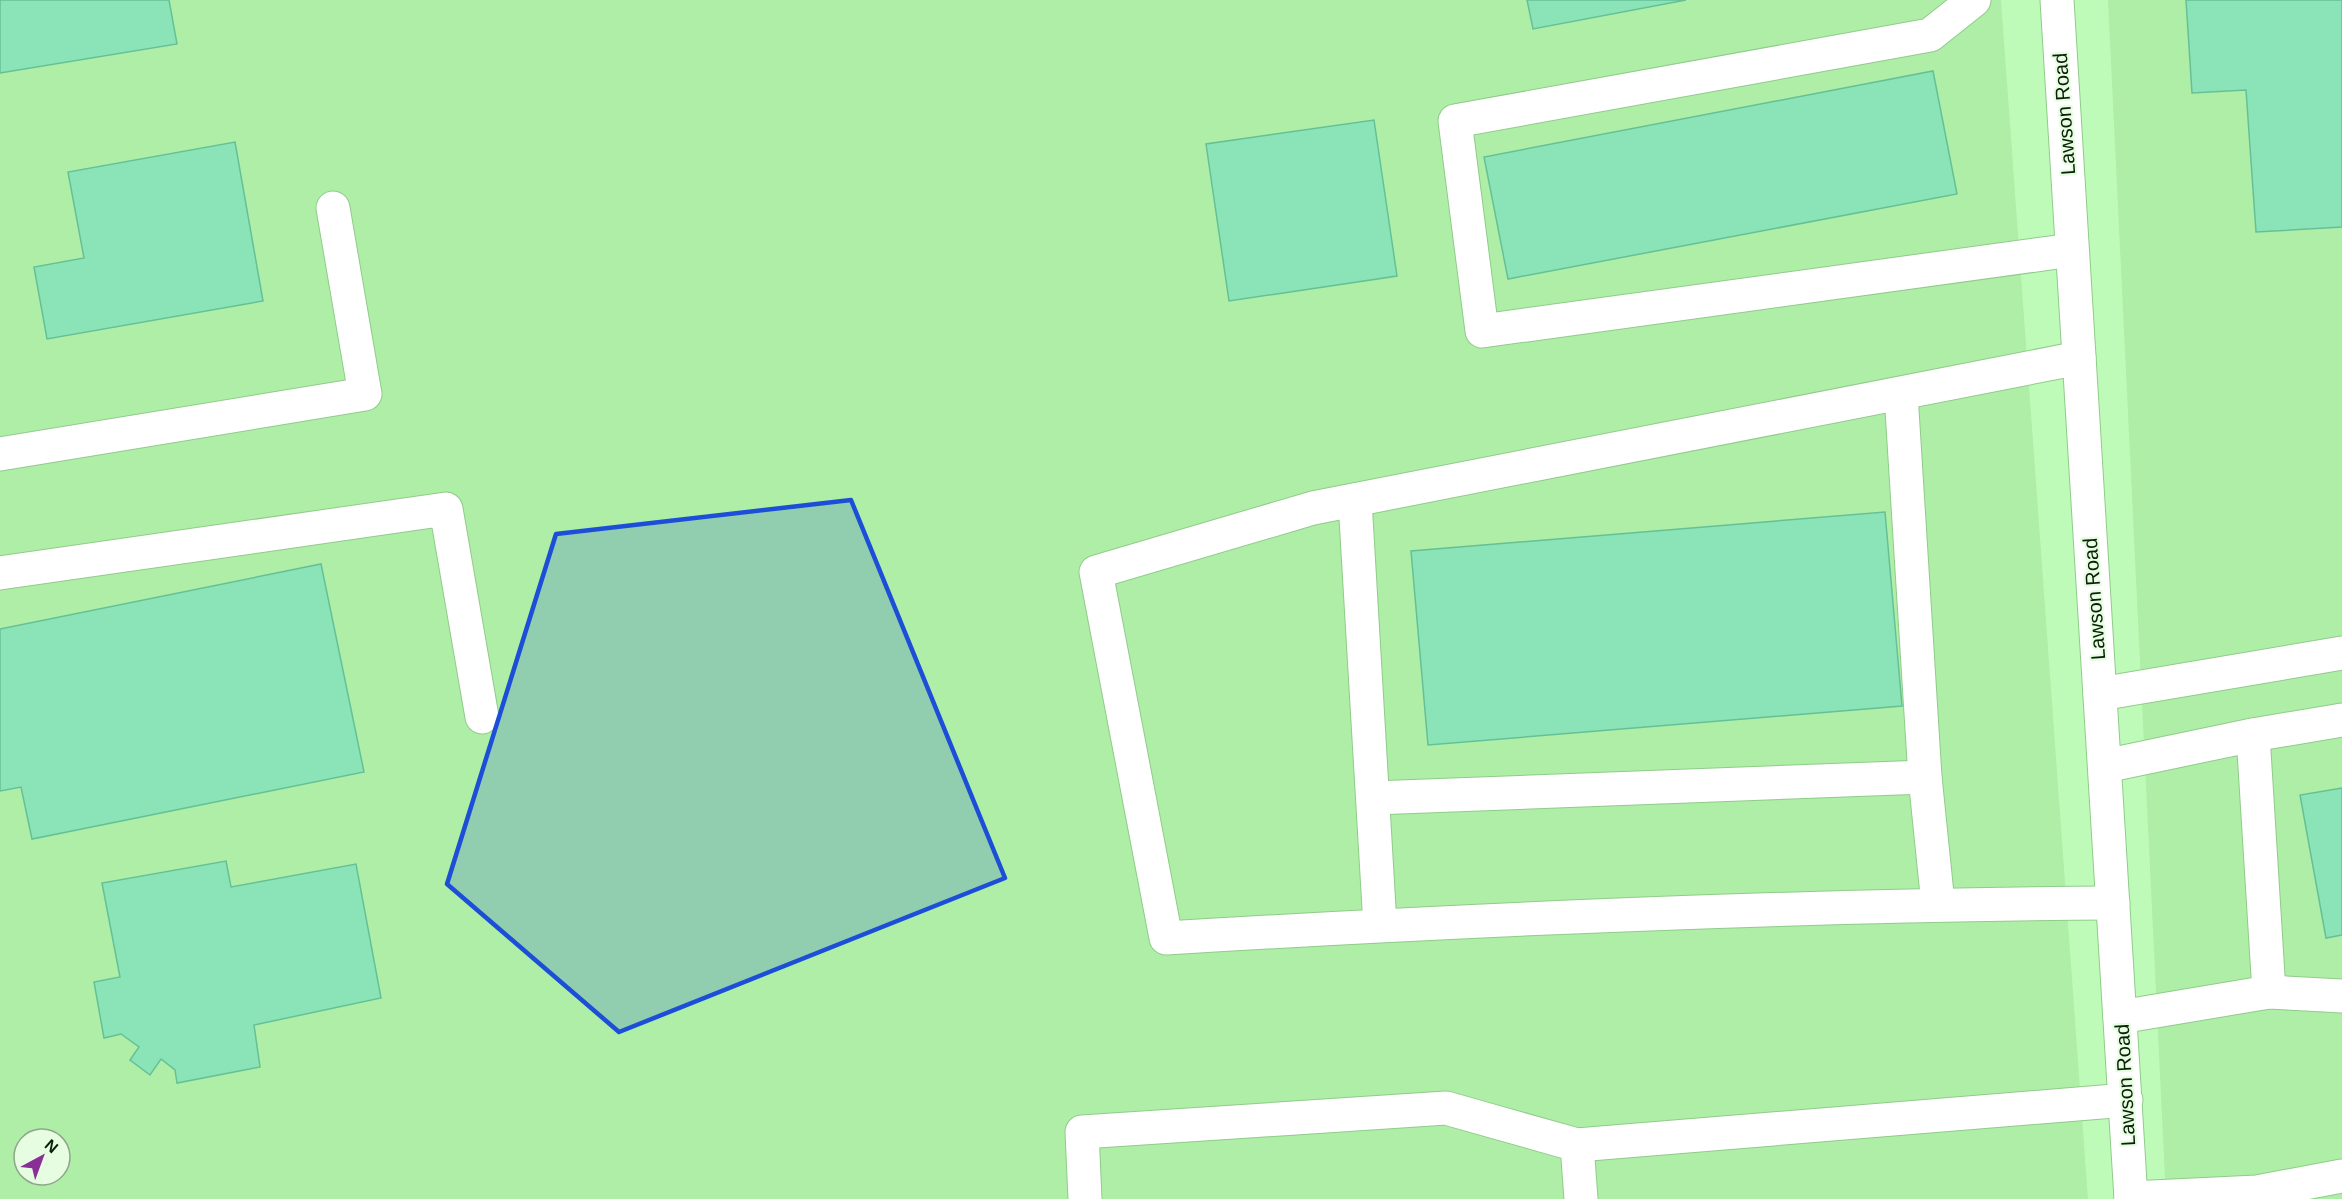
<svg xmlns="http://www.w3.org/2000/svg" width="2342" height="1199" viewBox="0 0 2342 1199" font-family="Helvetica,sans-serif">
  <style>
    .built { fill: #aeeea7; fill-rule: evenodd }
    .building { fill: #8ae4b8; stroke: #66c096; stroke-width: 1.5 }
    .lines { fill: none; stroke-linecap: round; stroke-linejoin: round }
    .minor-casing { stroke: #91cb8b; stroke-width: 35 }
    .minor { stroke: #fff; stroke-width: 33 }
    .marked { fill: #1d4ed8; fill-opacity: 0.2; stroke: #1d4ed8; stroke-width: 4.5; stroke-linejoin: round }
    .labels { text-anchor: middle; stroke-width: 4.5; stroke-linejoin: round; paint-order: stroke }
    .street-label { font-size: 20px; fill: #092007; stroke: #e6fde2 }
  </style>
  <rect width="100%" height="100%" fill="#bffbb8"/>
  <g class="built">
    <path d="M0,0h2001l87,1199h-2088zM24,1139h36v36h-36z"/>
    <path d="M2108,0h234v1199h-176z"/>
  </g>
  <g class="building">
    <path d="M0,0h169l8,44 -177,29z"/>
    <path d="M1527,0h159l-153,29z"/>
    <path d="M2186,0h156v227l-86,5 -10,-142 -54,3z"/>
    <path d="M1933,71l24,123 -449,85 -24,-122z"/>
    <path d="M1374,120l23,156 -168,25 -23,-157z"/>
    <path d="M235,142l28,159 -216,38 -13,-72 50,-9 -16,-86z"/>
    <path d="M1885,512l17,194 -474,39 -17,-194z"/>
    <path d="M321,564l43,208 -332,67 -11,-52 -21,4v-162z"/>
    <path d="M2342,788v147l-16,3 -26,-143z"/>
    <path d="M226,861l5,26 125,-23 25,134 -127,27 6,42 -83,16 -2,-13 -14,-11 -11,16 -20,-15 9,-13 -18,-13 -17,4 -10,-56 26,-5 -18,-94z"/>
  </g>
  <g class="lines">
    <defs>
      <g id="minor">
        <path d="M1974,0l-44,35 -475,86 27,210 590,-81"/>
        <path d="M2057,0l74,1199"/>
        <path d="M2079,358l-766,150 -217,64 70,366c315,-19 631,-33 947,-35"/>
        <path d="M1901,394l24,383 13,127"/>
        <path d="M0,454l365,-60 -32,-186"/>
        <path d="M1355,501l25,424"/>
        <path d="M0,573l446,-64 36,208"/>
        <path d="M2100,694l242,-41"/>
        <path d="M2253,735l89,-15"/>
        <path d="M2105,766l148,-31 16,257 -149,25"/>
        <path d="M1373,798l552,-21"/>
        <path d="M2269,992l73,4"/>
        <path d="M2131,1198l126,-6 85,-16"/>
        <path d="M1085,1199l-3,-67 364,-24 131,37"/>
        <path d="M1581,1199l-4,-54 549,-45"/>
      </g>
    </defs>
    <use href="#minor" class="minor-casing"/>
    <use href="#minor" class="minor"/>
  </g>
  <path class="marked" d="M851,500l154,378 -386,154 -172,-148 109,-350z"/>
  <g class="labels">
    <g class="street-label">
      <text transform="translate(2064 114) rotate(-94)" y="7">Lawson Road</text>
      <text transform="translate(2094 599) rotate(-94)" y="7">Lawson Road</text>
      <text transform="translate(2125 1085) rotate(-93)" y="7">Lawson Road</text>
    </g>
  </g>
  <g transform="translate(42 1157) rotate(41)"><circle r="28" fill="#e6fde2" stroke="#8ea58a" stroke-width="1.5"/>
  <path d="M0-4.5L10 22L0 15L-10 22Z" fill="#8a2e98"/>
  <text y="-9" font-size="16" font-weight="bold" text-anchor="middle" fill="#092007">N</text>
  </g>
</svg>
